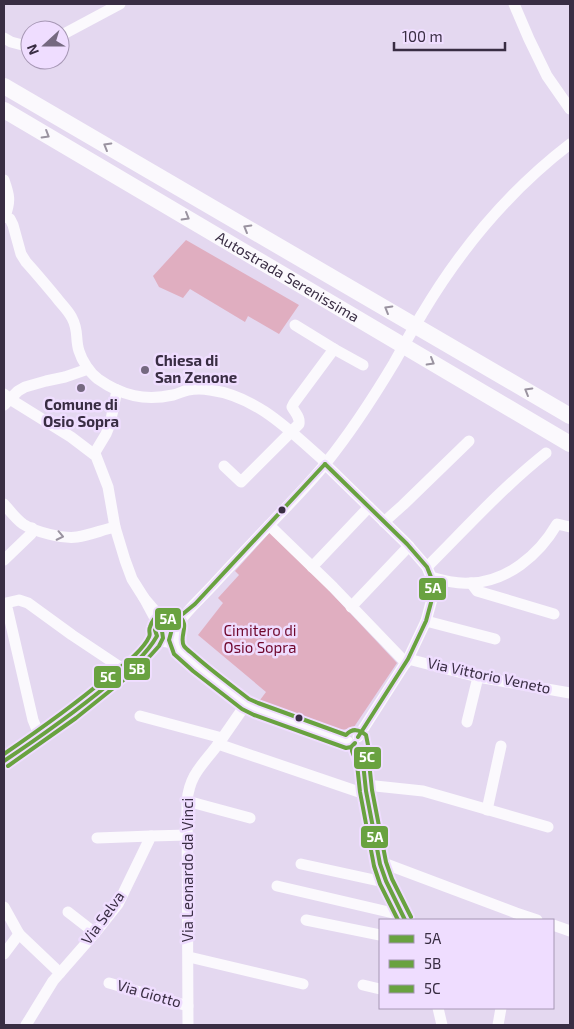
<svg xmlns="http://www.w3.org/2000/svg" width="574" height="1029" viewBox="0 0 574 1029" font-family="'Exo 2',sans-serif">
  <style>
    .green { fill: #e0aec0 }
    .lines { fill: none; stroke-linecap: round; stroke-linejoin: round }
    .minor { stroke: #fbf9fd; stroke-width: 11 }
    .highway { stroke: #fbf9fd; stroke-width: 16 }
    .bus-1-casing { stroke: #efddff; stroke-width: 8 }
    .bus-2-casing { stroke: #efddff; stroke-width: 8 }
    .bus-3-casing { stroke: #efddff; stroke-width: 8 }
    .bus-1 { stroke: #69a240; stroke-width: 4 }
    .bus-2 { stroke: #69a240; stroke-width: 4 }
    .bus-3 { stroke: #69a240; stroke-width: 4 }
    .oneway { stroke: #9a93a0 }
    .poi-dot { fill: #756980; stroke: #efddff; stroke-width: 2 }
    .bus-dot { fill: #392d43; stroke: #efddff; stroke-width: 2 }
    .labels { text-anchor: middle; stroke-width: 5; stroke-linejoin: round; paint-order: stroke }
    .street-label { font-size: 15px; fill: #392d43; stroke: #efddff }
    .poi-label { font-size: 15px; font-weight: bold; fill: #392d43; stroke: #efddff; text-anchor: start }
    .park-label { font-size: 15px; fill: #6f072c; stroke: #efddff }
    .line-badge { stroke: #efddff; stroke-width: 2 }
    .badge-label { font-size: 14px; text-anchor: middle; font-weight: bold; fill: #fff }
  </style>
  <rect width="100%" height="100%" fill="#e4d8f0"/>
  <g class="green">
    <path d="M186,240l113,65 -20,29 -31,-18 -3,6 -55,-33 -7,9 -24,-11 -6,-11z"/>
    <path d="M272,530l125,133 -43,64 -5,2 -10,1 -82,-26 9,-12 -68,-57 25,-32 -5,-5 21,-23 -4,-4z"/>
  </g>
  <g class="lines">
    <g class="minor">
      <path d="M514,4l15,35 18,37 23,33"/>
      <path d="M60,36l60,-32"/>
      <path d="M4,38l7,4 19,5"/>
      <path d="M4,180c5,14 7,21 1,36"/>
      <path d="M4,216l6,3 3,6 8,29 5,8c10,11 20,23 30,35 5,7 12,13 16,21 7,13 3,21 7,33 3,10 11,22 19,28 24,17 47,22 75,16 5,-1 10,-4 15,-5 6,-1 16,-1 22,0 46,6 79,40 112,69l3,5 82,80 20,23 6,15 -1,17 -6,22 -18,38 -50,78"/>
      <path d="M295,325l39,24 29,16"/>
      <path d="M4,394l9,7 58,36 25,19 12,31 7,40 10,33 7,19 12,19"/>
      <path d="M4,405l14,-14 7,-4 21,-6 19,-4 23,-8"/>
      <path d="M94,454l12,-20 4,-10 7,-34"/>
      <path d="M224,466l17,16 58,-58c1,-7 -3,-10 -7,-17l2,-4 40,-54"/>
      <path d="M4,504c6,7 12,15 19,20 12,8 40,15 54,13 13,-2 25,-7 38,-10"/>
      <path d="M384,522l19,-17 66,-64"/>
      <path d="M269,525l64,62 73,76"/>
      <path d="M4,560l27,-26 1,-6"/>
      <path d="M312,567l57,-60"/>
      <path d="M427,567c39,-39 76,-80 119,-114"/>
      <path d="M431,577c13,4 25,7 39,6 37,-1 69,-28 87,-59l13,3"/>
      <path d="M471,583l6,8 77,23"/>
      <path d="M351,607l58,-61"/>
      <circle cx="167" cy="630" r="12"/>
      <path d="M426,621l69,18"/>
      <path d="M158,624l-14,-26 12,14 8,7"/>
      <path d="M177,625c10,-15 24,-27 36,-40 20,-22 41,-44 62,-66 17,-18 35,-36 51,-56 25,-31 47,-65 68,-100 9,-16 18,-33 28,-49 38,-64 88,-124 148,-170"/>
      <path d="M169,642l28,24 49,38 10,5 92,33"/>
      <path d="M408,659l70,18 92,16"/>
      <path d="M140,716l82,22"/>
      <path d="M467,722l11,-45"/>
      <path d="M40,737l-7,-17 -27,-117 13,-3 9,3 44,32 54,36"/>
      <path d="M218,744l141,48 7,-1"/>
      <path d="M358,750l5,13 3,28 14,73 6,17 19,39"/>
      <path d="M4,761l81,-57 37,-29 30,-29 10,-5"/>
      <path d="M366,785l57,6 125,36"/>
      <path d="M187,801l63,17"/>
      <path d="M487,810l14,-64"/>
      <path d="M97,838l54,-2"/>
      <path d="M301,864l78,17h7"/>
      <path d="M380,864h6l130,49 21,7"/>
      <path d="M277,886l116,27 7,-2"/>
      <path d="M4,907l15,27 41,39"/>
      <path d="M68,912l27,21"/>
      <path d="M306,920l74,15"/>
      <path d="M553,925l17,6"/>
      <path d="M4,954l15,-20"/>
      <path d="M189,957l114,27"/>
      <path d="M109,983l79,23"/>
      <path d="M363,985l17,4"/>
      <path d="M438,1008l4,17"/>
      <path d="M26,1025l27,-44 42,-48 23,-29 33,-68 37,-1"/>
      <path d="M188,1025l-1,-224c3,-28 16,-36 32,-58 9,-13 18,-26 27,-39"/>
      <path d="M498,1025l3,-17"/>
    </g>
    <g class="highway">
      <path d="M4,86l566,330"/>
      <path id="s1" d="M4,110l566,334"/>
    </g>
    <defs>
      <g id="bus-1">
        <path d="M325,464l82,80 20,23 6,15 -1,17 -6,22 -18,38 -50,78"/>
        <path d="M358,750l5,13 3,28 14,73 6,17 19,39"/>
        <path d="M4,761c36,-24 71,-49 105,-77 18,-14 36,-27 48,-48l-2,-6 5,-9 7,-2 6,1 11,-7 11,-9 130,-140"/>
      </g>
      <path id="bus-2" d="M8,766l68,-48 65,-52 18,-20 4,-8 -1,-7 2,-5h6l2,3 -3,11 5,14 19,17 49,38 12,6 92,33 5,-1 4,-4 -3,5v3l5,13 3,28 14,74 6,18 18,36"/>
      <path id="bus-3" d="M4,754c35,-24 69,-48 101,-75 10,-8 21,-15 30,-24 5,-5 11,-11 14,-18 2,-3 -1,-6 1,-10 4,-12 15,-19 27,-12 15,9 1,21 7,31 3,4 8,7 11,10 17,15 36,29 54,43l9,4 88,32c6,-7 13,-6 20,0l2,10 -3,6 4,11 3,28 14,72 6,17 19,38"/>
    </defs>
    <use href="#bus-1" class="bus-1-casing"/>
    <use href="#bus-2" class="bus-2-casing"/>
    <use href="#bus-3" class="bus-3-casing"/>
    <use href="#bus-1" class="bus-1"/>
    <use href="#bus-2" class="bus-2"/>
    <use href="#bus-3" class="bus-3"/>
  </g>
  <defs><path id="oneway-chevron" d="M-2-3.5L2.5 0L-2 3.5" fill="none" stroke-width="1.6" stroke-linecap="round" stroke-linejoin="round" transform="scale(1.25)"/></defs>
  <g class="oneway">
    <use href="#oneway-chevron" transform="translate(46 135) rotate(31)"/>
    <use href="#oneway-chevron" transform="translate(107 146) rotate(-150)"/>
    <use href="#oneway-chevron" transform="translate(186 217) rotate(30)"/>
    <use href="#oneway-chevron" transform="translate(247 228) rotate(-150)"/>
    <use href="#oneway-chevron" transform="translate(388 309) rotate(-150)"/>
    <use href="#oneway-chevron" transform="translate(431 362) rotate(30)"/>
    <use href="#oneway-chevron" transform="translate(528 391) rotate(-150)"/>
    <use href="#oneway-chevron" transform="translate(60 536) rotate(12)"/>
  </g>
  <g class="poi-dot">
    <circle cx="145" cy="370" r="5"/>
    <circle cx="81" cy="388" r="5"/>
  </g>
  <g class="bus-dot">
    <circle cx="282" cy="510" r="4.5"/>
    <circle cx="299" cy="718" r="4.5"/>
  </g>
  <g class="labels">
    <g class="street-label">
      <text dy="5" stroke="none"><textPath href="#s1" startOffset="329">Autostrada Serenissima</textPath></text>
      <text transform="translate(489 676) rotate(12)" y="5">Via Vittorio Veneto</text>
      <text transform="translate(188 870) rotate(-90)" y="5">Via Leonardo da Vinci</text>
      <text transform="translate(103 918) rotate(-54)" y="5">Via Selva</text>
      <text transform="translate(149 994) rotate(16)" y="5">Via Giotto</text>
    </g>
    <g class="poi-label">
      <text x="155" y="366">Chiesa di<tspan x="155" dy="17">San Zenone</tspan></text>
      <text x="81" y="410" text-anchor="middle">Comune di<tspan x="81" dy="17">Osio Sopra</tspan></text>
    </g>
    <g class="park-label">
      <text x="260" y="636">Cimitero di<tspan x="260" dy="17">Osio Sopra</tspan></text>
    </g>
  </g>
  <g class="line-badge">
    <rect x="418" y="577" width="29" height="24" rx="5" fill="#69a240"/>
    <rect x="154" y="607" width="28" height="24" rx="5" fill="#69a240"/>
    <rect x="123" y="657" width="28" height="24" rx="5" fill="#69a240"/>
    <rect x="93" y="665" width="29" height="24" rx="5" fill="#69a240"/>
    <rect x="353" y="746" width="29" height="24" rx="5" fill="#69a240"/>
    <rect x="360" y="825" width="29" height="24" rx="5" fill="#69a240"/>
  </g>
  <g class="badge-label">
    <text x="433" y="593">5A</text>
    <text x="168" y="624">5A</text>
    <text x="137" y="674">5B</text>
    <text x="108" y="682">5C</text>
    <text x="367" y="762">5C</text>
    <text x="375" y="842">5A</text>
  </g>
  <rect width="574" height="1029" fill="none" stroke="#392d43" stroke-width="10"/>
  <rect x="379" y="919" width="175" height="90" fill="#efddff" stroke="#a697b4"/>
  <rect x="389" y="935" width="25" height="8" fill="#69a240" stroke="#a697b4"/>
  <text x="424" y="944" font-size="15" fill="#392d43">5A</text>
  <rect x="389" y="960" width="25" height="8" fill="#69a240" stroke="#a697b4"/>
  <text x="424" y="969" font-size="15" fill="#392d43">5B</text>
  <rect x="389" y="985" width="25" height="8" fill="#69a240" stroke="#a697b4"/>
  <text x="424" y="994" font-size="15" fill="#392d43">5C</text>
  <g transform="translate(45 45) rotate(249)"><circle r="24" fill="#efddff" stroke="#a697b4"/>
  <path d="M0-4L9 19L0 12L-9 19Z" fill="#756980"/>
  <text y="-8" font-size="14" font-weight="bold" text-anchor="middle" fill="#392d43">N</text>
  </g>
  <path d="M394 42v8h111v-8" fill="none" stroke="#392d43" stroke-width="2.5"/>
  <text x="402" y="42" font-size="15" fill="#392d43" stroke="#efddff" stroke-width="4" paint-order="stroke">100 m</text>
</svg>
